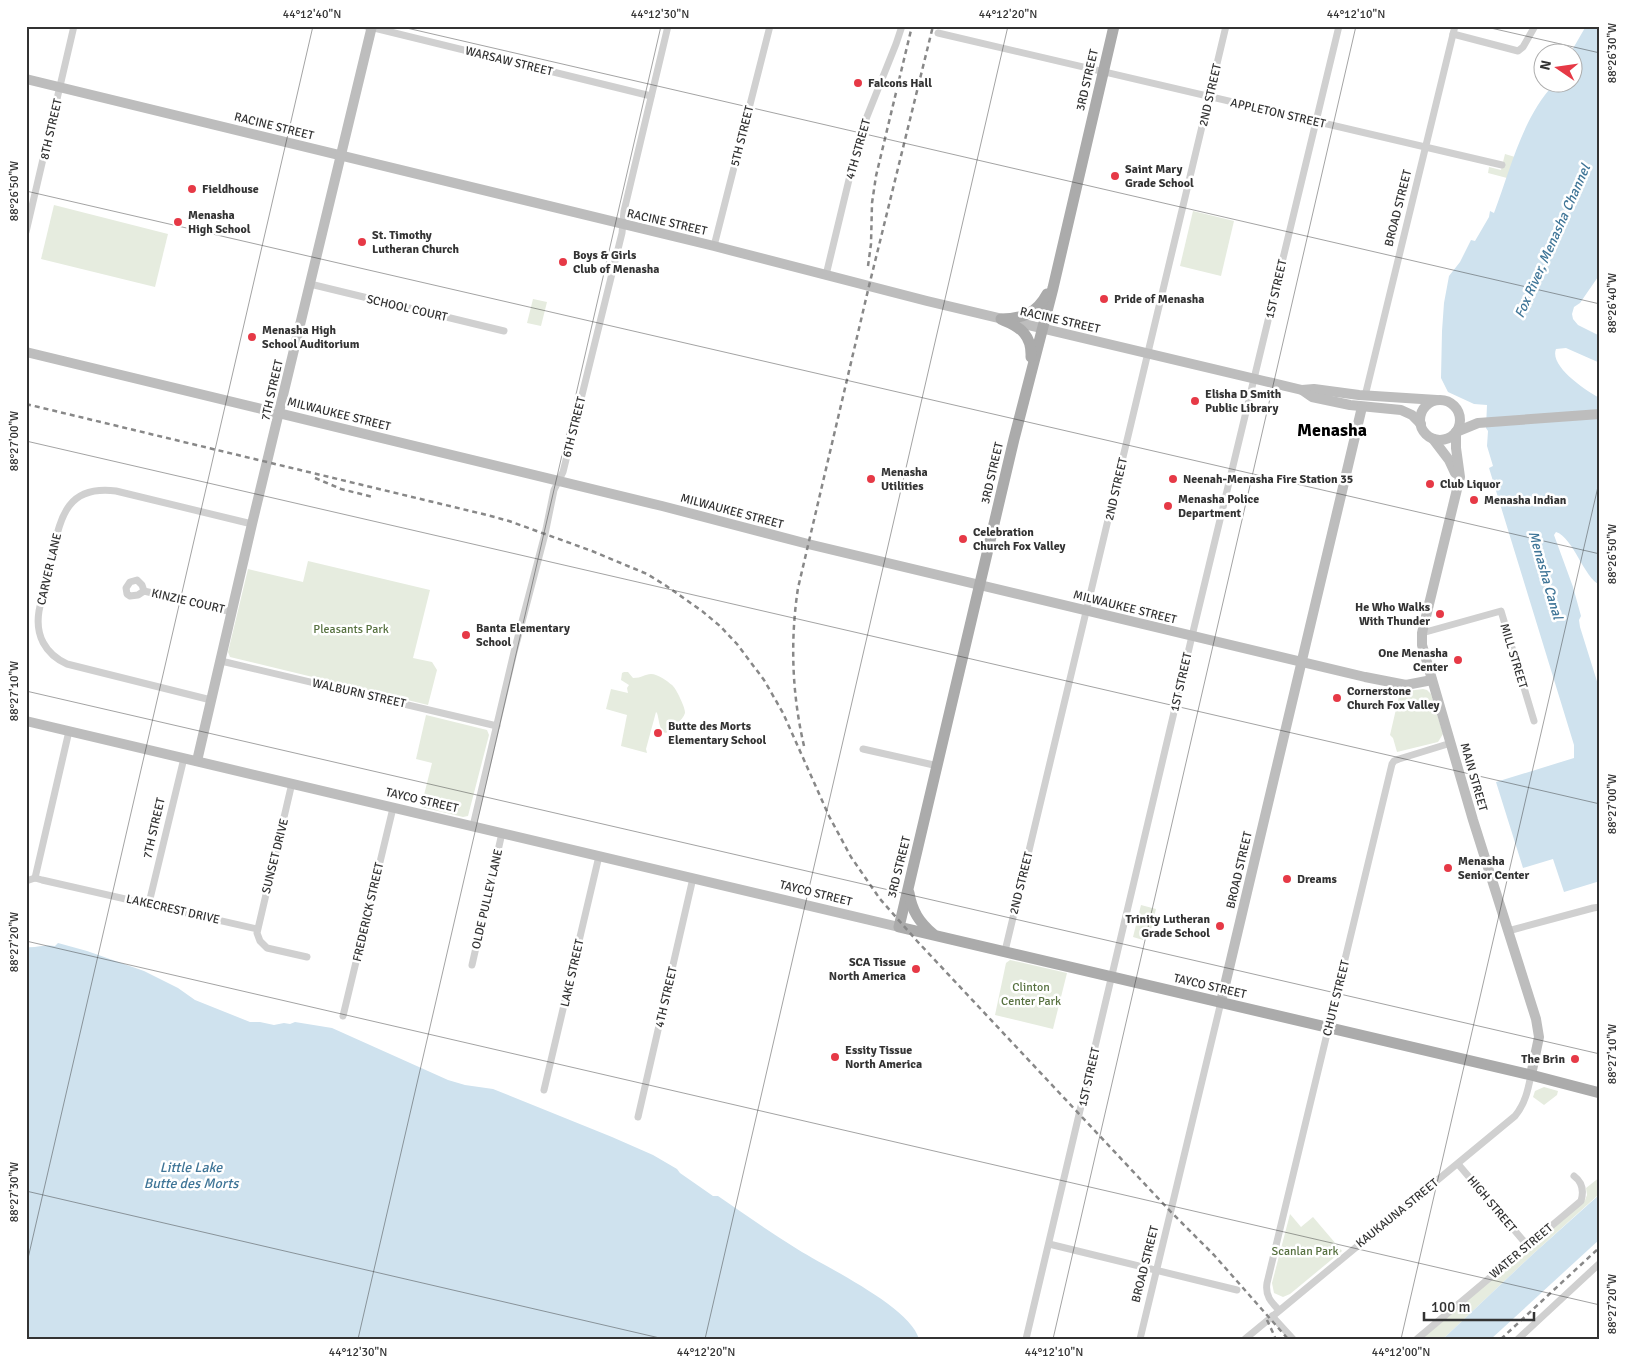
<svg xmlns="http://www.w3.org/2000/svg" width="1626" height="1365" viewBox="0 0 1626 1365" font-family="Signika,sans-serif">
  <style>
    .green { fill: #e6ecdf }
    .water { fill: #cfe2ee }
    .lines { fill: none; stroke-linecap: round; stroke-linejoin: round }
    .street { stroke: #d0d0d0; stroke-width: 7 }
    .secondary { stroke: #bdbdbd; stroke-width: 10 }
    .primary { stroke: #ababab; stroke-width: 11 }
    .rail { stroke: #888; stroke-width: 2.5; stroke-dasharray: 5 4; stroke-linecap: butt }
    .ticks { fill: none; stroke: #333; stroke-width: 1; stroke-opacity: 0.45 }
    .poi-dot { fill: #e63946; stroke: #fff; stroke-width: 2 }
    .labels { text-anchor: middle; stroke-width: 5; stroke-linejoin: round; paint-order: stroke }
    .street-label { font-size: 12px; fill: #333; stroke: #fff }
    .poi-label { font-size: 12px; font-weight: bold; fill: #333; stroke: #fff; text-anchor: start }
    .park-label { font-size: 12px; fill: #56703f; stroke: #fff }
    .water-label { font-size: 14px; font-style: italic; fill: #3f7597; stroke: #fff }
    .district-label { font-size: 18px; font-weight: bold; fill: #000; stroke: #fff }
    .neatline { fill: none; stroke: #333; stroke-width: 2 }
    .ticks-label { font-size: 12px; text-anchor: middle; fill: #333 }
  </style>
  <rect width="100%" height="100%" fill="#fff"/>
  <g class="green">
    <path d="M1505,154l10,3 -8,21 -19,-5 1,-6 12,3z"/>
    <path d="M54,205l114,29 -13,53 -114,-28z"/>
    <path d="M1193,211l41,10 -13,55 -41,-10z"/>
    <path d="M533,299l14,3 -6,24 -14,-3z"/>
    <path d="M308,561l122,29 -17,68 19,4 5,8 -9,35 -198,-48 -2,-5 20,-83 55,13z"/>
    <path d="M624,672h4l5,6c9,0 12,-4 18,-4 7,0 16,7 21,11 4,3 14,24 13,28 -2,7 -13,15 -19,20l-3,-1c-4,-5 -4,-13 -6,-19l-1,-1 -10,37 1,4 -26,-7 6,-31 -21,-6 5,-20 17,4 -1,-5 2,-3 -8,-5 1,-7z"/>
    <path d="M1423,689l4,1 4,4 12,40 -5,8 -41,10 -4,-14 -3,-3 10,-43z"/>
    <path d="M426,715l61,15 2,5 -21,81 -5,1 -42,-10 11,-44 -16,-4z"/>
    <path d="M1141,905l15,4 -7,29 -5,-1 -1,3 -10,-3z"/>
    <path d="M1010,960l57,13 -14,56 -58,-14 11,-52z"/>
    <path d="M1544,1087l14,4 -1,4 -13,10 -11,-8 2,-6z"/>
    <path d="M1600,1177v17l-3,2 -64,58 -90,85h-21l163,-139 2,-5 -1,-7z"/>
    <path d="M1290,1214l11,13 12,-10 29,34 -52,43 -7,3 -9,-4 -2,-10z"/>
  </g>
  <g class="water">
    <path d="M1586,26h14v248l-20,29 -6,4 -2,7 1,5 5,6 22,11v27l-34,-15 -10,1c-7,17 30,42 44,49v187c-16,-7 -27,-48 -44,-53l-2,3 19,52 8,29 -2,4 1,7 20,64v190l-36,11 -11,-33 -30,9 -27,-86 78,-24v-13l-85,-277 4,-2 -6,-20 1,-15 -2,-3 1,-23 -13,-1 -26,-12 -7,-14 1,-47 2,-28 5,-27 11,-14 11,-22 4,1 14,-24 1,-6 4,2c17,-45 28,-95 61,-130l19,-1v-30h-3z"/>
    <path d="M58,943l29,8 57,20 34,17 17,12 55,22h10l14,3 10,-2 6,1 5,-2 37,6 116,52 17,5 28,4 119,48 41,18 24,14 3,4 33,23h5c25,17 50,35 76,51 29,19 116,59 125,92h-893v-392c11,1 19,-3 29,-1z"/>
    <path d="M1600,1194v45l-109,100h-48l90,-85z"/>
  </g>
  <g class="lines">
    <g class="street">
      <path d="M366,26l285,70"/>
      <path d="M938,33l564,132"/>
      <path d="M1453,34l65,17 5,-4 12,-21"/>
      <path d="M26,232l48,-206"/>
      <path d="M714,246l56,-220"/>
      <path d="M826,275l34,-141 36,-90 6,-18"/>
      <path d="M310,284l194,47"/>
      <path d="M1365,396l90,-370"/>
      <path d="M144,591l-6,4 -8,1 -3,-2 -1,-6 4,-6 7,-2 5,5 2,6 88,21"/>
      <path d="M1422,633l79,-22 33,110"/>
      <path d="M221,661l276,65"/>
      <path d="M211,700l-144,-36c-22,-10 -32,-29 -28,-53 4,-19 9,-38 13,-56 9,-39 15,-70 64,-64l136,33"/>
      <path d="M863,749l75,17"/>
      <path d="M292,783l-35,150 3,8 7,7 40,9"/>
      <path d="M473,826l41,-174 31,-118 9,-44 9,-18 59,-239 2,-22 44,-185"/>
      <path d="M35,878l34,-147"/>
      <path d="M26,881l9,-3 7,2 215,49"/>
      <path d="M149,903l35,-145"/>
      <path d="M1508,931l85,-23 7,-1"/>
      <path d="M1005,951l221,-925"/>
      <path d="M472,965l30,-132"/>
      <path d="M343,1016l50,-208"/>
      <path d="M544,1090l55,-234"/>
      <path d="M638,1117l55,-239"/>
      <path d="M1458,1164l69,81"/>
      <path d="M1049,1244l188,46"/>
      <path d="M1279,1310c-8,-8 -14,-14 -12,-27l125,-519 2,-3 5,-2 52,-16"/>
      <path d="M1272,1316l21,23"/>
      <path d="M1026,1339l166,-703 147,-610"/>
      <path d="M1140,1339l81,-337"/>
      <path d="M1245,1339l270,-223c10,-12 13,-26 16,-41"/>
      <path d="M1417,1339l164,-138c3,-10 1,-19 -7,-25"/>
      <path d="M1518,1339l82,-76"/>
    </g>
    <g class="secondary">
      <path d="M26,79l688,167 213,55 337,80 38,9 12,-1 45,6 78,5"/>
      <path d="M26,352l636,154 146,38 557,133 41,8 26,-5"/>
      <path d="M1302,390l10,7 38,8 51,5 11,5 9,9"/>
      <circle cx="1440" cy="420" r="20"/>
      <path d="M1433,439l16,21 6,13"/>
      <path d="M26,721l873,206"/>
      <path d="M197,761l55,-237 120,-498"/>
      <path d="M1221,1002l141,-595"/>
      <path d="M1531,1075l8,-38 -3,-18 -63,-199 -51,-175v-12l38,-156 -4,-29v-16l22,-9 122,-9"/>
    </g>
    <g class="primary">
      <path d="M1114,26l-61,262 -39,151 -115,488 632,148 69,18"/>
      <path d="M1001,319c21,0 36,-6 46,-25"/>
      <path d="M1003,320c18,7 29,16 28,37"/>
      <path d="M909,893c3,18 10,29 24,41"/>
    </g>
    <g class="rail">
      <path d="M868,266l3,-22 1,-41 4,-27 36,-150"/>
      <path d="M26,404l461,111 22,6 83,30 55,23 18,11 37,26 18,15 17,18 27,36 19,33 46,103 22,41 29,42 37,42 254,271 43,43 74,84"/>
      <path d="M315,478l26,11 32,8"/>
      <path d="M804,746c-12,-52 -14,-105 -6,-158l71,-302 64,-260"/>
      <path d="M1267,1320l8,17"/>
      <path d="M1501,1339l99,-92"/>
    </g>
  </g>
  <path class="ticks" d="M398,26l1202,278M1482,26l118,27M26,191l1574,363M26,441l1574,363M26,691l1574,363M26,941l1574,364M26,1191l638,148M26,1267l287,-1241M358,1339l303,-1313M705,1339l303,-1313M1053,1339l303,-1313M1401,1339l199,-861"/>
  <g class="poi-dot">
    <circle cx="858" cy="83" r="5"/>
    <circle cx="1115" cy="176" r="5"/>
    <circle cx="192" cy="189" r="5"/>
    <circle cx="178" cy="222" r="5"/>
    <circle cx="362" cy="242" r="5"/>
    <circle cx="563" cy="262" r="5"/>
    <circle cx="1104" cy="299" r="5"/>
    <circle cx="252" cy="337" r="5"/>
    <circle cx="1195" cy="401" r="5"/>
    <circle cx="871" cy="479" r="5"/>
    <circle cx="1173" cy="479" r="5"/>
    <circle cx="1430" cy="484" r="5"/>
    <circle cx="1474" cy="500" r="5"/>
    <circle cx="1168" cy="506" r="5"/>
    <circle cx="963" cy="539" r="5"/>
    <circle cx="1440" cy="614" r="5"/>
    <circle cx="466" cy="635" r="5"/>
    <circle cx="1458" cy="660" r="5"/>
    <circle cx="1337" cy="698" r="5"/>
    <circle cx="658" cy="733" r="5"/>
    <circle cx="1448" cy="868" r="5"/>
    <circle cx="1287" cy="879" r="5"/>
    <circle cx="1220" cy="926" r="5"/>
    <circle cx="916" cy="969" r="5"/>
    <circle cx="835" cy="1057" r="5"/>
    <circle cx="1575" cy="1059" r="5"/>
  </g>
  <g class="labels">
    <g class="street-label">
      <text transform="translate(509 61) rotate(14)" y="4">WARSAW STREET</text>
      <text transform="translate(1087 80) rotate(-77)" y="4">3RD STREET</text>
      <text transform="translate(1210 95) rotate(-77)" y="4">2ND STREET</text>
      <text transform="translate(1278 113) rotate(13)" y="4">APPLETON STREET</text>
      <text transform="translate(274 126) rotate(14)" y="4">RACINE STREET</text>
      <text transform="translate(51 129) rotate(-77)" y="4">8TH STREET</text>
      <text transform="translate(742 136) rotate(-76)" y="4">5TH STREET</text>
      <text transform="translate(858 149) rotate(-74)" y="4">4TH STREET</text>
      <text transform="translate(1398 208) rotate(-76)" y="4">BROAD STREET</text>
      <text transform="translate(667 222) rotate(13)" y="4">RACINE STREET</text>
      <text transform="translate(1276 289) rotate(-77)" y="4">1ST STREET</text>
      <text transform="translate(407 308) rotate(13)" y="4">SCHOOL COURT</text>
      <text transform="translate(1060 320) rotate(13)" y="4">RACINE STREET</text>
      <text transform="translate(272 390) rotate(-77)" y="4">7TH STREET</text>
      <text transform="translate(339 414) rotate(14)" y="4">MILWAUKEE STREET</text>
      <text transform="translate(574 427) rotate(-76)" y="4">6TH STREET</text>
      <text transform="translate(992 473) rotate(-77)" y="4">3RD STREET</text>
      <text transform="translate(1116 489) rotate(-77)" y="4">2ND STREET</text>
      <text transform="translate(732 511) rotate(15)" y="4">MILWAUKEE STREET</text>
      <text transform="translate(49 569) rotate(-77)" y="4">CARVER LANE</text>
      <text transform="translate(188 601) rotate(13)" y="4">KINZIE COURT</text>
      <text transform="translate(1125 607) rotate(14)" y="4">MILWAUKEE STREET</text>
      <text transform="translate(1514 656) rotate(73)" y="4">MILL STREET</text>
      <text transform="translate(1181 682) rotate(-77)" y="4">1ST STREET</text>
      <text transform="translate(359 693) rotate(13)" y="4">WALBURN STREET</text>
      <text transform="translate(1474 777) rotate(74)" y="4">MAIN STREET</text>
      <text transform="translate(422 800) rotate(13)" y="4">TAYCO STREET</text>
      <text transform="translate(154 828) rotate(-77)" y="4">7TH STREET</text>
      <text transform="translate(275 856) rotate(-76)" y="4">SUNSET DRIVE</text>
      <text transform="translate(899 867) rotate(-76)" y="4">3RD STREET</text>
      <text transform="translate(1239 870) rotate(-77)" y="4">BROAD STREET</text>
      <text transform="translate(1021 883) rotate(-76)" y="4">2ND STREET</text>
      <text transform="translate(816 893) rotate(14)" y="4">TAYCO STREET</text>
      <text transform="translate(487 899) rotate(-77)" y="4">OLDE PULLEY LANE</text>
      <text transform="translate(173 909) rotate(13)" y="4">LAKECREST DRIVE</text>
      <text transform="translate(368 912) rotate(-77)" y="4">FREDERICK STREET</text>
      <text transform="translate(572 973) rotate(-77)" y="4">LAKE STREET</text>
      <text transform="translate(1210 986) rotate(13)" y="4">TAYCO STREET</text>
      <text transform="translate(666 997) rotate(-77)" y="4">4TH STREET</text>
      <text transform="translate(1336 998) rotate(-76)" y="4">CHUTE STREET</text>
      <text transform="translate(1089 1077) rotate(-77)" y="4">1ST STREET</text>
      <text transform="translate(1492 1204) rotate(50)" y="4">HIGH STREET</text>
      <text transform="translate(1397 1213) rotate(-39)" y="4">KAUKAUNA STREET</text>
      <text transform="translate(1521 1251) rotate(-40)" y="4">WATER STREET</text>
      <text transform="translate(1145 1264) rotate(-76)" y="4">BROAD STREET</text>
    </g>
    <g class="poi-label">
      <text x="868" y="87">Falcons Hall</text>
      <text x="1125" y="173">Saint Mary<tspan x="1125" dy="14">Grade School</tspan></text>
      <text x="202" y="193">Fieldhouse</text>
      <text x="188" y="219">Menasha<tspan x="188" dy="14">High School</tspan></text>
      <text x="372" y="239">St. Timothy<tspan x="372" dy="14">Lutheran Church</tspan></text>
      <text x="573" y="259">Boys &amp; Girls<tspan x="573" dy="14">Club of Menasha</tspan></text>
      <text x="1114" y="303">Pride of Menasha</text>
      <text x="262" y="334">Menasha High<tspan x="262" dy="14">School Auditorium</tspan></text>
      <text x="1205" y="398">Elisha D Smith<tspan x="1205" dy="14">Public Library</tspan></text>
      <text x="881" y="476">Menasha<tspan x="881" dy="14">Utilities</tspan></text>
      <text x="1183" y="483">Neenah-Menasha Fire Station 35</text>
      <text x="1440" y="488">Club Liquor</text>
      <text x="1178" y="503">Menasha Police<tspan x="1178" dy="14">Department</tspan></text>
      <text x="1484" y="504">Menasha Indian</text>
      <text x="973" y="536">Celebration<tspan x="973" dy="14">Church Fox Valley</tspan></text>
      <text x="1430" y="611" text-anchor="end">He Who Walks<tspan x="1430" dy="14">With Thunder</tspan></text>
      <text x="476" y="632">Banta Elementary<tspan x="476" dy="14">School</tspan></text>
      <text x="1448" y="657" text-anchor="end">One Menasha<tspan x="1448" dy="14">Center</tspan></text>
      <text x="1347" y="695">Cornerstone<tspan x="1347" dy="14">Church Fox Valley</tspan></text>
      <text x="668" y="730">Butte des Morts<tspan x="668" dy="14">Elementary School</tspan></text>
      <text x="1458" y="865">Menasha<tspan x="1458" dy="14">Senior Center</tspan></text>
      <text x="1297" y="883">Dreams</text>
      <text x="1210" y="923" text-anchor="end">Trinity Lutheran<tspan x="1210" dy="14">Grade School</tspan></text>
      <text x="906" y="966" text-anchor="end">SCA Tissue<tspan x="906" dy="14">North America</tspan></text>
      <text x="845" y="1054">Essity Tissue<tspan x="845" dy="14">North America</tspan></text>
      <text x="1565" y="1063" text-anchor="end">The Brin</text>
    </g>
    <g class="park-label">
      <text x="351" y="633">Pleasants Park</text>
      <text x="1031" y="991">Clinton<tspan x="1031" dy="14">Center Park</tspan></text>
      <text x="1305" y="1255">Scanlan Park</text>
    </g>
    <g class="water-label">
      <text transform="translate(1552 241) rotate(-66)" y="5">Fox River, Menasha Channel</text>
      <text transform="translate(1546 575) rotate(74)" y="5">Menasha Canal</text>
      <text x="191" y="1172">Little Lake<tspan x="191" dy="16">Butte des Morts</tspan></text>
    </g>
    <g class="district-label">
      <text x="1332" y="436">Menasha</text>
    </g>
  </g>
  <rect width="1626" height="1365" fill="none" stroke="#ffffff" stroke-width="55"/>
  <g transform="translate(1558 68) rotate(283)"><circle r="24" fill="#ffffff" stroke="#adadad"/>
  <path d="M0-4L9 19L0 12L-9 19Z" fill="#e63946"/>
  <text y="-8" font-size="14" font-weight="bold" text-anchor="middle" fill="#333333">N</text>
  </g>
  <path d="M1424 1312v8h110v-8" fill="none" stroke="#333333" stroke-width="2.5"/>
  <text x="1431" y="1312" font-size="15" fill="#333333" stroke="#ffffff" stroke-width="4" paint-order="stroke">100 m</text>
  <rect x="28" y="28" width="1570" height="1310" class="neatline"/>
  <g class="ticks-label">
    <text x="312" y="18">44°12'40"N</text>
    <text x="660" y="18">44°12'30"N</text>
    <text x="1008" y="18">44°12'20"N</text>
    <text x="1356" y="18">44°12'10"N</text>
    <text transform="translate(1612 53) rotate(-90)" y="4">88°26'30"W</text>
    <text transform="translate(14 191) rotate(-90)" y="4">88°26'50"W</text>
    <text transform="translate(1612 303) rotate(-90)" y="4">88°26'40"W</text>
    <text transform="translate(14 441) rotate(-90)" y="4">88°27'00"W</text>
    <text transform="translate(1612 554) rotate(-90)" y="4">88°26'50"W</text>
    <text transform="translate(14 691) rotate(-90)" y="4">88°27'10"W</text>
    <text transform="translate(1612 804) rotate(-90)" y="4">88°27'00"W</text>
    <text transform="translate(14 942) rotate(-90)" y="4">88°27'20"W</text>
    <text transform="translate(1612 1054) rotate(-90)" y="4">88°27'10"W</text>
    <text transform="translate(14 1192) rotate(-90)" y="4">88°27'30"W</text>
    <text transform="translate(1612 1304) rotate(-90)" y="4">88°27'20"W</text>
    <text x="358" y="1356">44°12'30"N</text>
    <text x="706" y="1356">44°12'20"N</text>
    <text x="1054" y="1356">44°12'10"N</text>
    <text x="1401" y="1356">44°12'00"N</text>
  </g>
</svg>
